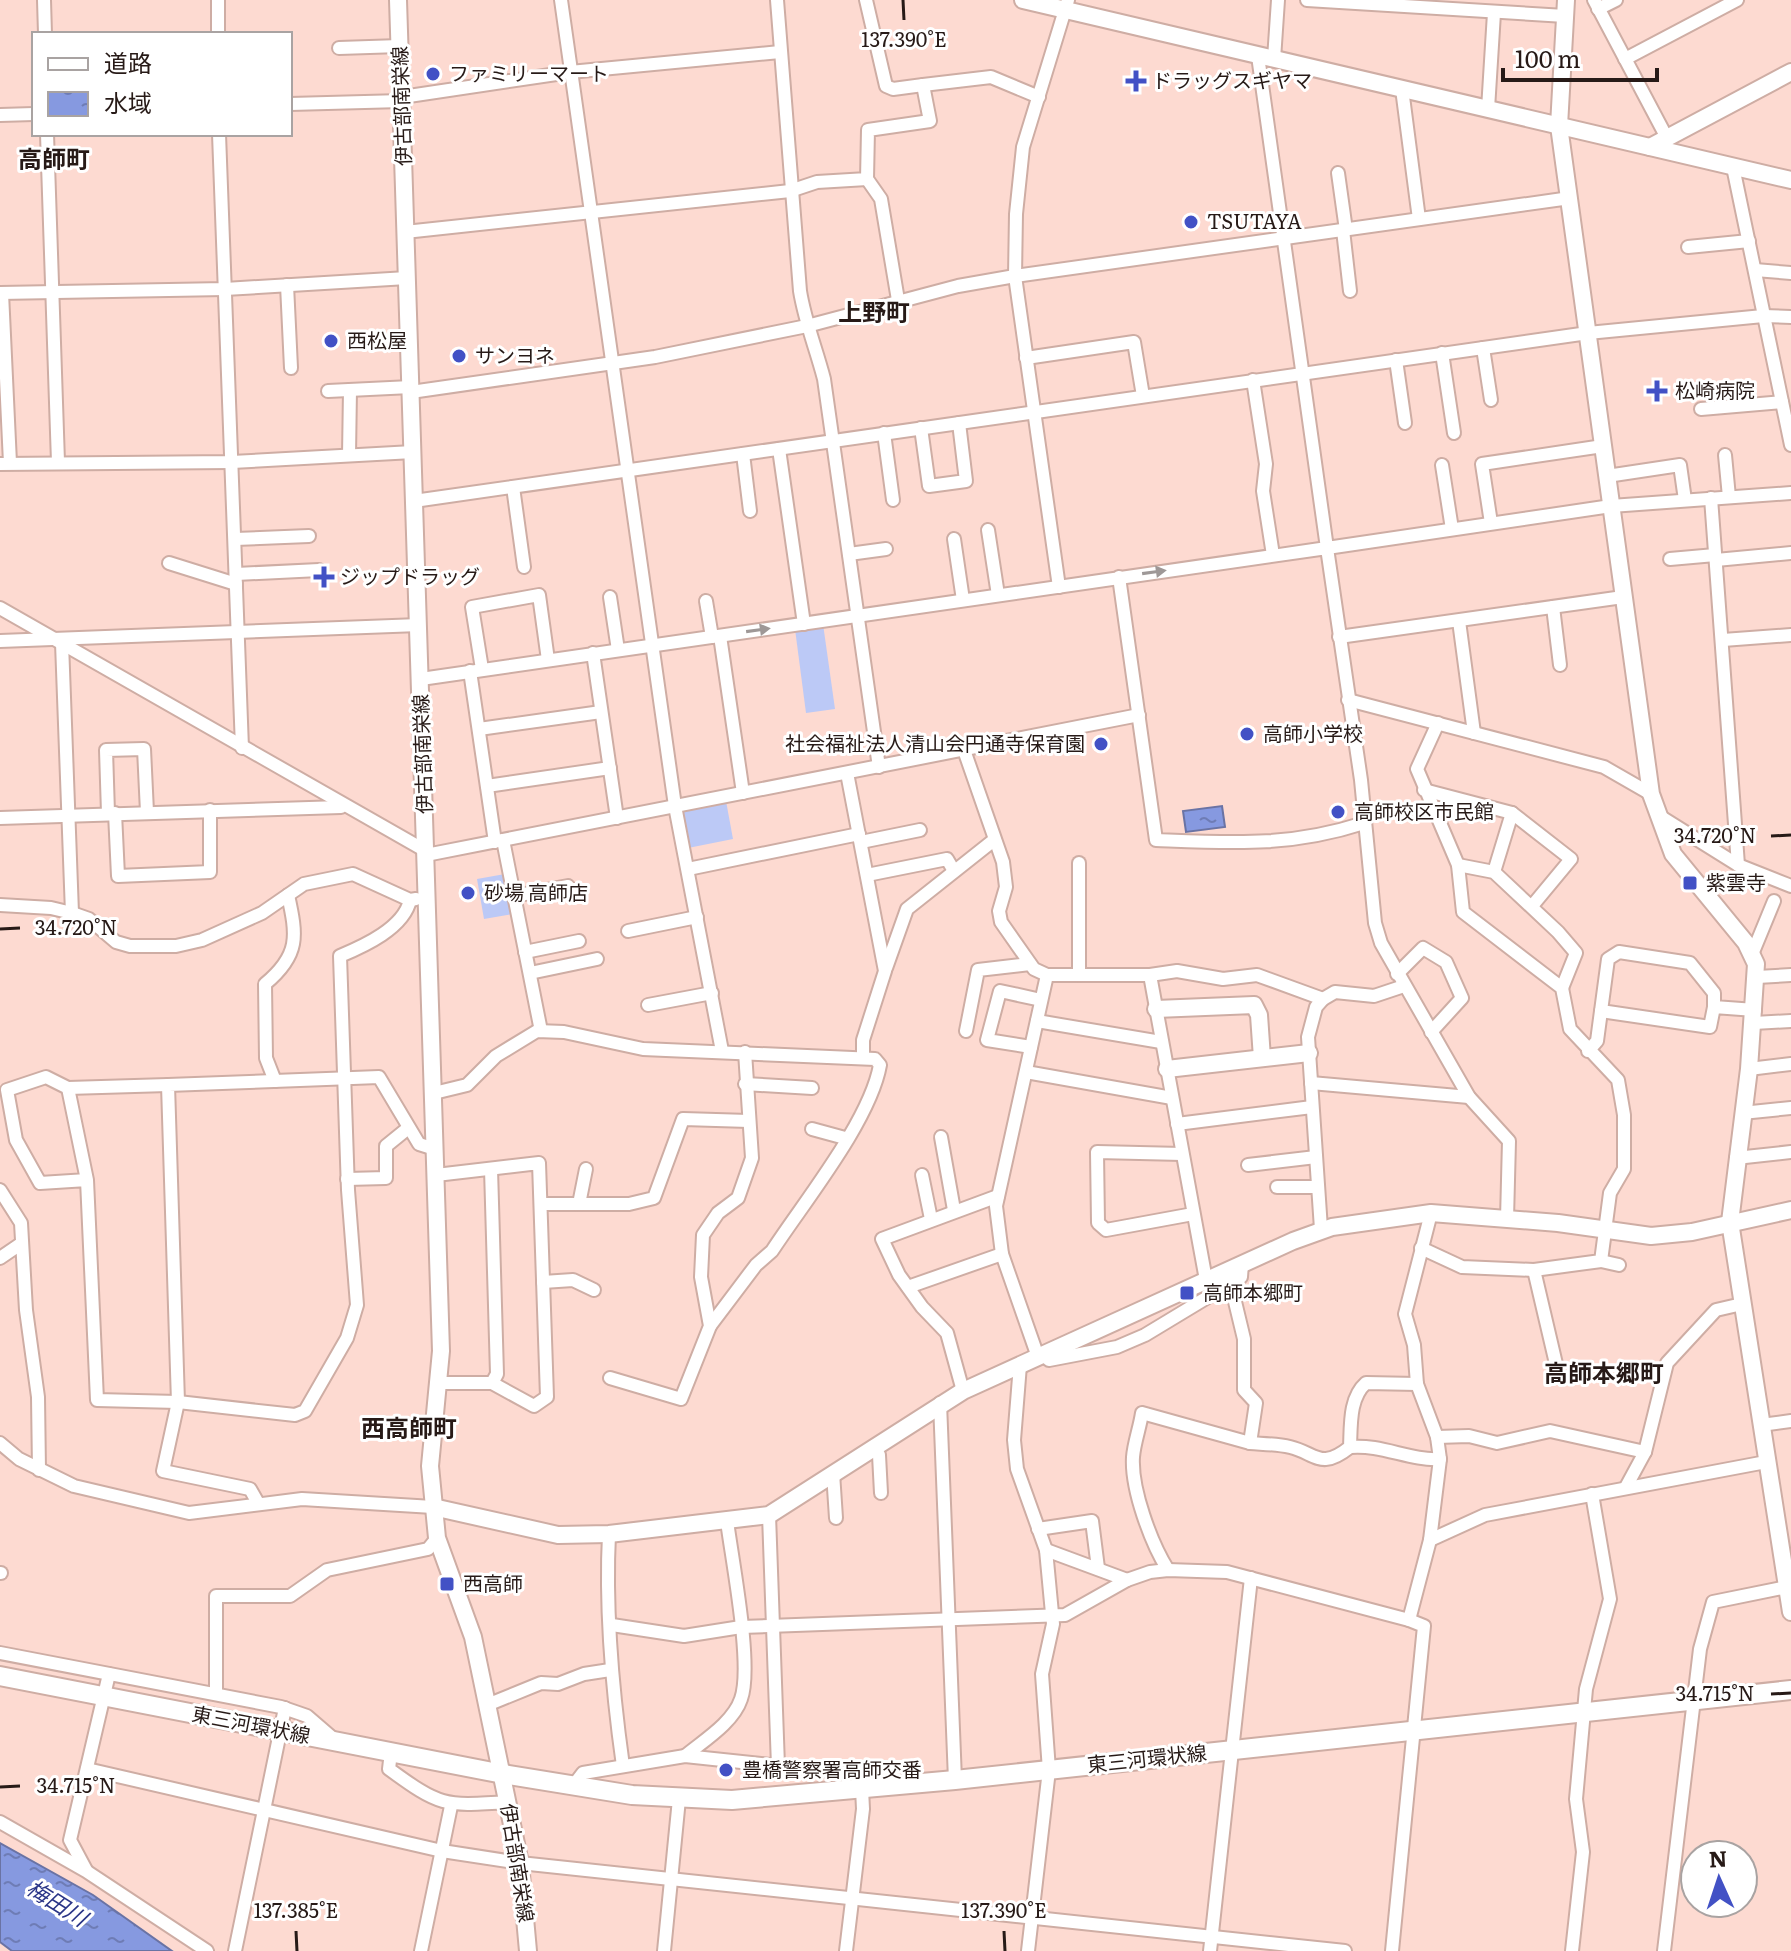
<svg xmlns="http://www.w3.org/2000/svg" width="1791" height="1951" viewBox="0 0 1791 1951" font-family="Literata,'Noto Sans JP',serif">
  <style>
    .park { fill: #bcc9f6 }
    .water { fill: url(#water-ripples); stroke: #6a73a4; stroke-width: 2 }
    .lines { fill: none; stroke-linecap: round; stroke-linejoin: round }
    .street-casing { stroke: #ceada4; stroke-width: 16 }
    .secondary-casing { stroke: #ceada4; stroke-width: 20 }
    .primary-casing { stroke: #ceada4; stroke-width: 22 }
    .street { stroke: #fff; stroke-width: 12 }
    .secondary { stroke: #fff; stroke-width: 16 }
    .primary { stroke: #fff; stroke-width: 18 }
    .oneway { fill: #9e9897 }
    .ticks { fill: none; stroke: #271a17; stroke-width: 3 }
    .poi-dot { fill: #4251c5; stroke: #fff; stroke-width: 3 }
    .labels { text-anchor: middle; stroke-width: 6; stroke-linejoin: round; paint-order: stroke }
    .poi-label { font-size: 20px; fill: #271a17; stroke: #fff; text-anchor: start }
    .street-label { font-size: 20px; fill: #271a17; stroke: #fff }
    .water-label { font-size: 22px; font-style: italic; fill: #2a3587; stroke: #fff }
    .quarter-label { font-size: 24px; font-weight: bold; fill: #271a17; stroke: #fff }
    .ticks-label { font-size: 20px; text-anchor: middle; fill: #271a17; stroke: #fff; stroke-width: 6; stroke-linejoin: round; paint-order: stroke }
  </style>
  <defs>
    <pattern id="water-ripples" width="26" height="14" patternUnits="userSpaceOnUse" patternTransform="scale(2)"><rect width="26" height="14" fill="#8699e0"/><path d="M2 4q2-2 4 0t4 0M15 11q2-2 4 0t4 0" fill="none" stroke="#6e7cb5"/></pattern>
  </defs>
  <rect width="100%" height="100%" fill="#fddad1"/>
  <g class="park">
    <path d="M823,624l12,85 -29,4 -11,-84z"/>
    <path d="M726,801l7,38 -45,9 -6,-39z"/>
    <path d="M505,874l8,40 -29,5 -7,-40z"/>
  </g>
  <g class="water">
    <path d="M1222,806l3,21 -39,5 -3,-21z"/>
    <path d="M0,1843l93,52 79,56h-160l-12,-9z"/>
  </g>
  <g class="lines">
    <defs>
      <g id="street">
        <path d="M44,0l1,34"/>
        <path d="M561,0l114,806 47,245"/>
        <path d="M777,0l23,291c5,31 16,57 24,88l55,388"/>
        <path d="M866,0l20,86 7,3 30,-4"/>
        <path d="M1307,0l258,16"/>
        <path d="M1594,0l73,138"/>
        <path d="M1598,9l18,-9"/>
        <path d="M218,34v-34"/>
        <path d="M339,48l61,-2"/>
        <path d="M1258,56l69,492 284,-42 180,-13"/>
        <path d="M1274,59l4,-59"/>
        <path d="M1625,59l112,-59"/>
        <path d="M1402,89l17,130"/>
        <path d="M402,97l168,-25 210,-20"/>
        <path d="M290,104l112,-3"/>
        <path d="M1488,109l6,-96"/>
        <path d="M0,115l34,-1"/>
        <path d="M47,134l11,328"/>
        <path d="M219,134l23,614"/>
        <path d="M1733,167l58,278"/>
        <path d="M1338,173l8,57"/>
        <path d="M867,179l14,20 17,101"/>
        <path d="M1343,230l7,61"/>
        <path d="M405,232l385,-41 27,-9 50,-3 1,-49 62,-9 -7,-36 68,-8 48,20"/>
        <path d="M1688,247l61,-6"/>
        <path d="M1755,270l36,3"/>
        <path d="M287,285l4,83"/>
        <path d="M0,293l225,-4 182,-11"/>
        <path d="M2,293l8,170"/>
        <path d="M1483,348l8,52"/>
        <path d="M1442,353l12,80"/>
        <path d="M1026,358l108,-16 9,54"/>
        <path d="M1396,360l9,63"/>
        <path d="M1253,380l13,84 -3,27 10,64"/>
        <path d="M328,391l83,-4"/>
        <path d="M411,392l244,-35 152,-31 151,-40 57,-10 555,-78"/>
        <path d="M1701,409l81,-7"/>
        <path d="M921,428l8,58 37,-5 -7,-58"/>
        <path d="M884,433l9,67"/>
        <path d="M779,449l25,175"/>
        <path d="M743,454l7,57"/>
        <path d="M349,455l1,-65"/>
        <path d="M1725,455l4,42"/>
        <path d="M0,464l232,-2 181,-10"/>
        <path d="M1442,465l10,64"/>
        <path d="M1607,476l73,-11 5,35"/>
        <path d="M513,487l11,80"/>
        <path d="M1711,498l27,367"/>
        <path d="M414,501l1174,-168 175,-17 28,1"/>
        <path d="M1491,523l-9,-59 121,-18"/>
        <path d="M988,530l10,65"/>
        <path d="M235,539l74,-3"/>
        <path d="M954,539l9,61"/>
        <path d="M849,554l37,-5"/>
        <path d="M1670,559l45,-4"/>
        <path d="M1716,560l75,-7"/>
        <path d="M169,563l67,21"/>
        <path d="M236,574l83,-4"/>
        <path d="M1119,577l37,263c76,3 134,7 208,-17"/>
        <path d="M1059,587l-44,-311 1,-62 7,-67 45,-147"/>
        <path d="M610,597l8,53"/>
        <path d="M706,601l6,36"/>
        <path d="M1553,607l7,58"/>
        <path d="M0,608l426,243"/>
        <path d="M1459,621l15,112"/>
        <path d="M720,636l23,157"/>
        <path d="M1339,637l284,-40"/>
        <path d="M1723,640l68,-5"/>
        <path d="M0,641l419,-16"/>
        <path d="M62,643l10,270"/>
        <path d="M593,653l24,165"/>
        <path d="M482,669l-10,-62 67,-12 9,65"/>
        <path d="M470,671l25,171"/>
        <path d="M421,679l906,-131 34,232 14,143 6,20 88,154 40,44 -2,78"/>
        <path d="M1348,700l256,67 47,27"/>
        <path d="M479,729l122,-17"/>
        <path d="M964,750l39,112 3,25 -7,24 2,11 33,47 13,6h103l56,305"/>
        <path d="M847,773l38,198 -22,69v18"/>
        <path d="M487,786l123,-18"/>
        <path d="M1424,790l88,23 59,46 -39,47"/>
        <path d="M108,813l-2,-63 38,-1 3,63"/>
        <path d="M115,813l3,63 92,-4v-62"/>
        <path d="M1658,815l80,50 53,21"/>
        <path d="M0,818l341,-11"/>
        <path d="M503,840l38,191"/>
        <path d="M861,842l59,-12"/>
        <path d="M426,855l713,-140"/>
        <path d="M1079,863v112"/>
        <path d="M1458,865l36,7 64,60 18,21 -14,35"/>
        <path d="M688,869l171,-35"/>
        <path d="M1494,872l18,-59"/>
        <path d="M867,875l80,-16 7,12"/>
        <path d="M514,896l54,-10"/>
        <path d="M0,905l51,3 21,5 17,6 27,23 14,4h46l26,-6 60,-27 42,-29 49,-10 57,26 6,-1"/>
        <path d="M628,931l69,-14"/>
        <path d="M525,952l54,-11"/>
        <path d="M1753,952l21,-51"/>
        <path d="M886,968l21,-59 87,-69"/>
        <path d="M530,973l67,-14"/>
        <path d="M1397,974l26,-26 23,14 16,36 -31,34"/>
        <path d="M1150,975l27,-4 46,8 34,-4 66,24 -7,8 -8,30 13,192"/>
        <path d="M1757,977l34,-2"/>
        <path d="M1323,999l12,-7 39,4 30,-10"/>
        <path d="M648,1005l64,-12"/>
        <path d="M1714,1007v-14l-24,-30 -71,-11 -11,7 -7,52 109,16 4,-20 41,3"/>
        <path d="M1037,1021l124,21"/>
        <path d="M1754,1023l37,-2"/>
        <path d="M966,1031l12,-61 52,-6"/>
        <path d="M1031,1047l-44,-7 13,-49 41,9"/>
        <path d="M1588,1051l9,-10 4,-30"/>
        <path d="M1749,1069l42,-5"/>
        <path d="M1026,1072l146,26"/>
        <path d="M275,1081l-9,-23 -1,-74c35,-29 32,-48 23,-89"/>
        <path d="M1311,1083l158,14"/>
        <path d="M745,1084l67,4"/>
        <path d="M68,1088l100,-3"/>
        <path d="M434,1093l33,-8 29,-29 41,-25 27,1 79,17 232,10 5,6c-10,56 -76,137 -108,186l-16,14 -46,61"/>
        <path d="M1742,1113l49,-5"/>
        <path d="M1177,1124l135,-17"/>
        <path d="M812,1129l33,9"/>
        <path d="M941,1137l13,73"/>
        <path d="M1182,1154l-85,-2 1,71 8,7 87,-16"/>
        <path d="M1736,1158l55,-6"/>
        <path d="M1248,1165l68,-8"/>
        <path d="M491,1169l6,205 -5,9"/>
        <path d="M436,1175l103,-12 8,234 -13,9 -42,-23h-53"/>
        <path d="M922,1175l9,44"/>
        <path d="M347,1179l39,-1v-32l21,-17"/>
        <path d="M87,1180l-47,3 -24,-43 -9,-50 39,-13 22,11 19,92 10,220 81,2 117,13 10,-4 42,-73 10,-33 -9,-115 -8,-234c24,-10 64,-28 70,-56"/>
        <path d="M1277,1187h41"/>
        <path d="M0,1190l21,33 5,87 12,87 1,73"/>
        <path d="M542,1204h87l25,-6 29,-79 66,2"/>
        <path d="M579,1204l7,-35"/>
        <path d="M1421,1248l41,19 72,3 67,-9 9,-68 14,-24v-54l-6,-35 -48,-51 -8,-41 -99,-76 -5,-47 -41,-96 21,-46"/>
        <path d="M0,1258l22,-15"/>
        <path d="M1601,1261l18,4"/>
        <path d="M1534,1270l23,98"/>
        <path d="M543,1282l30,-2 21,10"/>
        <path d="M908,1287l94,-33"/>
        <path d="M1043,1354l6,6 68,-13 28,-12 96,-58 1,-13"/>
        <path d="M1038,1357l-36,-103 -6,-48 51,-231"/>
        <path d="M1020,1365l-6,75 3,29 29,81 7,74 -11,50 7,96 -21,181"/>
        <path d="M610,1378l71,21 29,-73 -9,-49 2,-42 15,-22 20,-15 14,-40 -7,-106"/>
        <path d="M963,1391l-16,-58 -25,-26 -23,-32 -17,-36 116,-43"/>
        <path d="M940,1403l15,377"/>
        <path d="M1761,1425l30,-4"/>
        <path d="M1437,1437l32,-1 28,7 53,-12 95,21"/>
        <path d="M0,1443l19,16 55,27 115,27 113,-14 131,8"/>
        <path d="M1250,1443c13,1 27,1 40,4 26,6 30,24 60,0 1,-22 -1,-49 16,-64l51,1"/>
        <path d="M874,1446l5,9 2,38"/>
        <path d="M1350,1447c32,-3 60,14 90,12"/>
        <path d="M833,1473l3,45"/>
        <path d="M1626,1487l19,-35 22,-89 49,-53 26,-6"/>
        <path d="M258,1503l-8,-14 -87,-18 15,-69 -10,-317 211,-8 40,67 16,5"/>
        <path d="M769,1515l9,251"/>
        <path d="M1038,1529l54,-8 6,47"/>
        <path d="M609,1534c-4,78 3,154 14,232"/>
        <path d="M1430,1540l55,-25 281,-53"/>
        <path d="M1046,1550l81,30"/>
        <path d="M1168,1570c-17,-27 -37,-81 -35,-113 1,-14 7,-30 9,-44l108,30 6,-40 -12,-13v-51l-13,-54"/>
        <path d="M0,1573h1"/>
        <path d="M612,1625l72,11 57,-9 324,-12 62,-35 23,-8 18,-2 59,2 182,48"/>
        <path d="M0,1653l281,54 26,9 29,25"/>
        <path d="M216,1694v-98h74l37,-26 101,-21 9,-11"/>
        <path d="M487,1705l54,-22 17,1 26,-10 26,-4"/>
        <path d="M391,1752l-2,17c52,38 55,37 118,33"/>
        <path d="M685,1756c18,-15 48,-33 56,-57 12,-33 -9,-139 -14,-178"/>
        <path d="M87,1769l355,82 78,12 825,88"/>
        <path d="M573,1786l10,-13 102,-17 170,18 7,15 1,20 -17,142"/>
        <path d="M0,1822l86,49 121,80"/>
        <path d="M86,1870l-16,-30 39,-166"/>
        <path d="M235,1951l50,-243"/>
        <path d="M421,1951l30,-145"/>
        <path d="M664,1951l15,-152"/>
        <path d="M1210,1951l41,-373"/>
        <path d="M1392,1951l32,-325 -15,-6 21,-80 10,-81 -3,-22 -20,-53 -3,-39 -9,-31 26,-101"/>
        <path d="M1572,1951l11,-99 -7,-53 10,-110 24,-90 -18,-105"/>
        <path d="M1664,1951l36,-302 13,-47 74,-15"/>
      </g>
      <g id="secondary">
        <path d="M398,0l43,1351 -11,115 7,72 36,99 47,226 8,88"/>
        <path d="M1023,0l768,180"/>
        <path d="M1566,0l-7,126 92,668 22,60 73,89 10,21 -7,105 -19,153 61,390"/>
        <path d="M1650,147l141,-75"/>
        <path d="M1156,1009l98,-4 5,10 3,43"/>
        <path d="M1167,1069l142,-16"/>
        <path d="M433,1507l125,28 51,-1 160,-19 194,-124 330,-150 39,-14 99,-14 127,10 93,13 41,-4 99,-22"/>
      </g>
      <path id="primary" d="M0,1676l503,98 129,21 100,5 223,-20 836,-90"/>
    </defs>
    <use href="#street" class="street-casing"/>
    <use href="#secondary" class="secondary-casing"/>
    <use href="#primary" class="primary-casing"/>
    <use href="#street" class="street"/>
    <use href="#secondary" class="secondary"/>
    <use href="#primary" class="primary"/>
  </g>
  <defs><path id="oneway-solid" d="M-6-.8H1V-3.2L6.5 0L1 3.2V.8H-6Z" transform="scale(2)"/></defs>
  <g class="oneway">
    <use href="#oneway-solid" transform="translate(1154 572) rotate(-8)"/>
    <use href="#oneway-solid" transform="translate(758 630) rotate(-8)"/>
  </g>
  <path class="ticks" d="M903,0l1,20M1771,836l20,-1M0,929l20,-1M1771,1694l20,-1M0,1787l20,-1M296,1931l1,20M1004,1931l1,20"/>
  <g class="poi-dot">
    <circle cx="433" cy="74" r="8"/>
    <path d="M1132 69h8v8h8v8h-8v8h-8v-8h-8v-8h8z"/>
    <circle cx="1191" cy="222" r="8"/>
    <circle cx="331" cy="341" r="8"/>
    <circle cx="459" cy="356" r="8"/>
    <path d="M1653 379h8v8h8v8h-8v8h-8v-8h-8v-8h8z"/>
    <path d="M320 565h8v8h8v8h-8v8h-8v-8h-8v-8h8z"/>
    <circle cx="1247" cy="734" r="8"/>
    <circle cx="1101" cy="744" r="8"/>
    <circle cx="1338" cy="812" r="8"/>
    <rect x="1682" y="875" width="16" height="16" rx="4"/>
    <circle cx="468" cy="893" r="8"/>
    <rect x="1179" y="1285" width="16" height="16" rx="4"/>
    <rect x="439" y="1576" width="16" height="16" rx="4"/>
    <circle cx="726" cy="1770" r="8"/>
  </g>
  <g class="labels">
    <g class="poi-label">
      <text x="449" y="81">ファミリーマート</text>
      <text x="1152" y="88">ドラッグスギヤマ</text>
      <text x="1207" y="229">TSUTAYA</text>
      <text x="347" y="348">西松屋</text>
      <text x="475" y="363">サンヨネ</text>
      <text x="1675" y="398">松崎病院</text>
      <text x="340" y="584">ジップドラッグ</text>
      <text x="1263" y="741">高師小学校</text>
      <text x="1085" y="751" text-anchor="end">社会福祉法人清山会円通寺保育園</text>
      <text x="1354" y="819">高師校区市民館</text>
      <text x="1706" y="890">紫雲寺</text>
      <text x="484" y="900">砂場 高師店</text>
      <text x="1203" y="1300">高師本郷町</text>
      <text x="463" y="1591">西高師</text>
      <text x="742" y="1777">豊橋警察署高師交番</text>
    </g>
    <g class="street-label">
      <text transform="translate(402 106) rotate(-92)" y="7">伊古部南栄線</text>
      <text transform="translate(423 754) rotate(-92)" y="7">伊古部南栄線</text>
      <text transform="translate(251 1725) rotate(11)" y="7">東三河環状線</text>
      <text transform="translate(1147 1759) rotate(-6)" y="7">東三河環状線</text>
      <text transform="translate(517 1863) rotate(81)" y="7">伊古部南栄線</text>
    </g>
    <g class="water-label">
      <text transform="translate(57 1903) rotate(32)" y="8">梅田川</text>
    </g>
    <g class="quarter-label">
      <text x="54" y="168">高師町</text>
      <text x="874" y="321">上野町</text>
      <text x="1604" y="1382">高師本郷町</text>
      <text x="409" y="1437">西高師町</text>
    </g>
  </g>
  <g class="ticks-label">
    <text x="904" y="47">137.390°E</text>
    <text x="1715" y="843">34.720°N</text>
    <text x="76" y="935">34.720°N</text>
    <text x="1715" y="1701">34.715°N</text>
    <text x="76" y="1793">34.715°N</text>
    <text x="296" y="1918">137.385°E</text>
    <text x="1004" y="1918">137.390°E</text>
  </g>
  <rect x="32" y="32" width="260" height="104" fill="#ffffff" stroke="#a9a3a2" stroke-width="2"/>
  <rect x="48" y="58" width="40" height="12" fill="#ffffff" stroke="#a9a3a2" stroke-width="2"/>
  <text x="104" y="72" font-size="24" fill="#271a17">道路</text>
  <rect x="48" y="92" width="40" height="24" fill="url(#water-ripples)" stroke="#a9a3a2" stroke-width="2"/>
  <text x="104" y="112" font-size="24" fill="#271a17">水域</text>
  <g transform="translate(1719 1879) rotate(357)"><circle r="38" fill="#ffffff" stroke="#a9a3a2" stroke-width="2"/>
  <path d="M0-6L14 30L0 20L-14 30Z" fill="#4251c5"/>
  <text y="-12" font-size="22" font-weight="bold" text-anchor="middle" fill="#271a17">N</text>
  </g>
  <path d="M1503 68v12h154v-12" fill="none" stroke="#271a17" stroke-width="4"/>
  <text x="1515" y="68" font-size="24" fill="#271a17" stroke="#ffffff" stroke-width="6" paint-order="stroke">100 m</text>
</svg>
